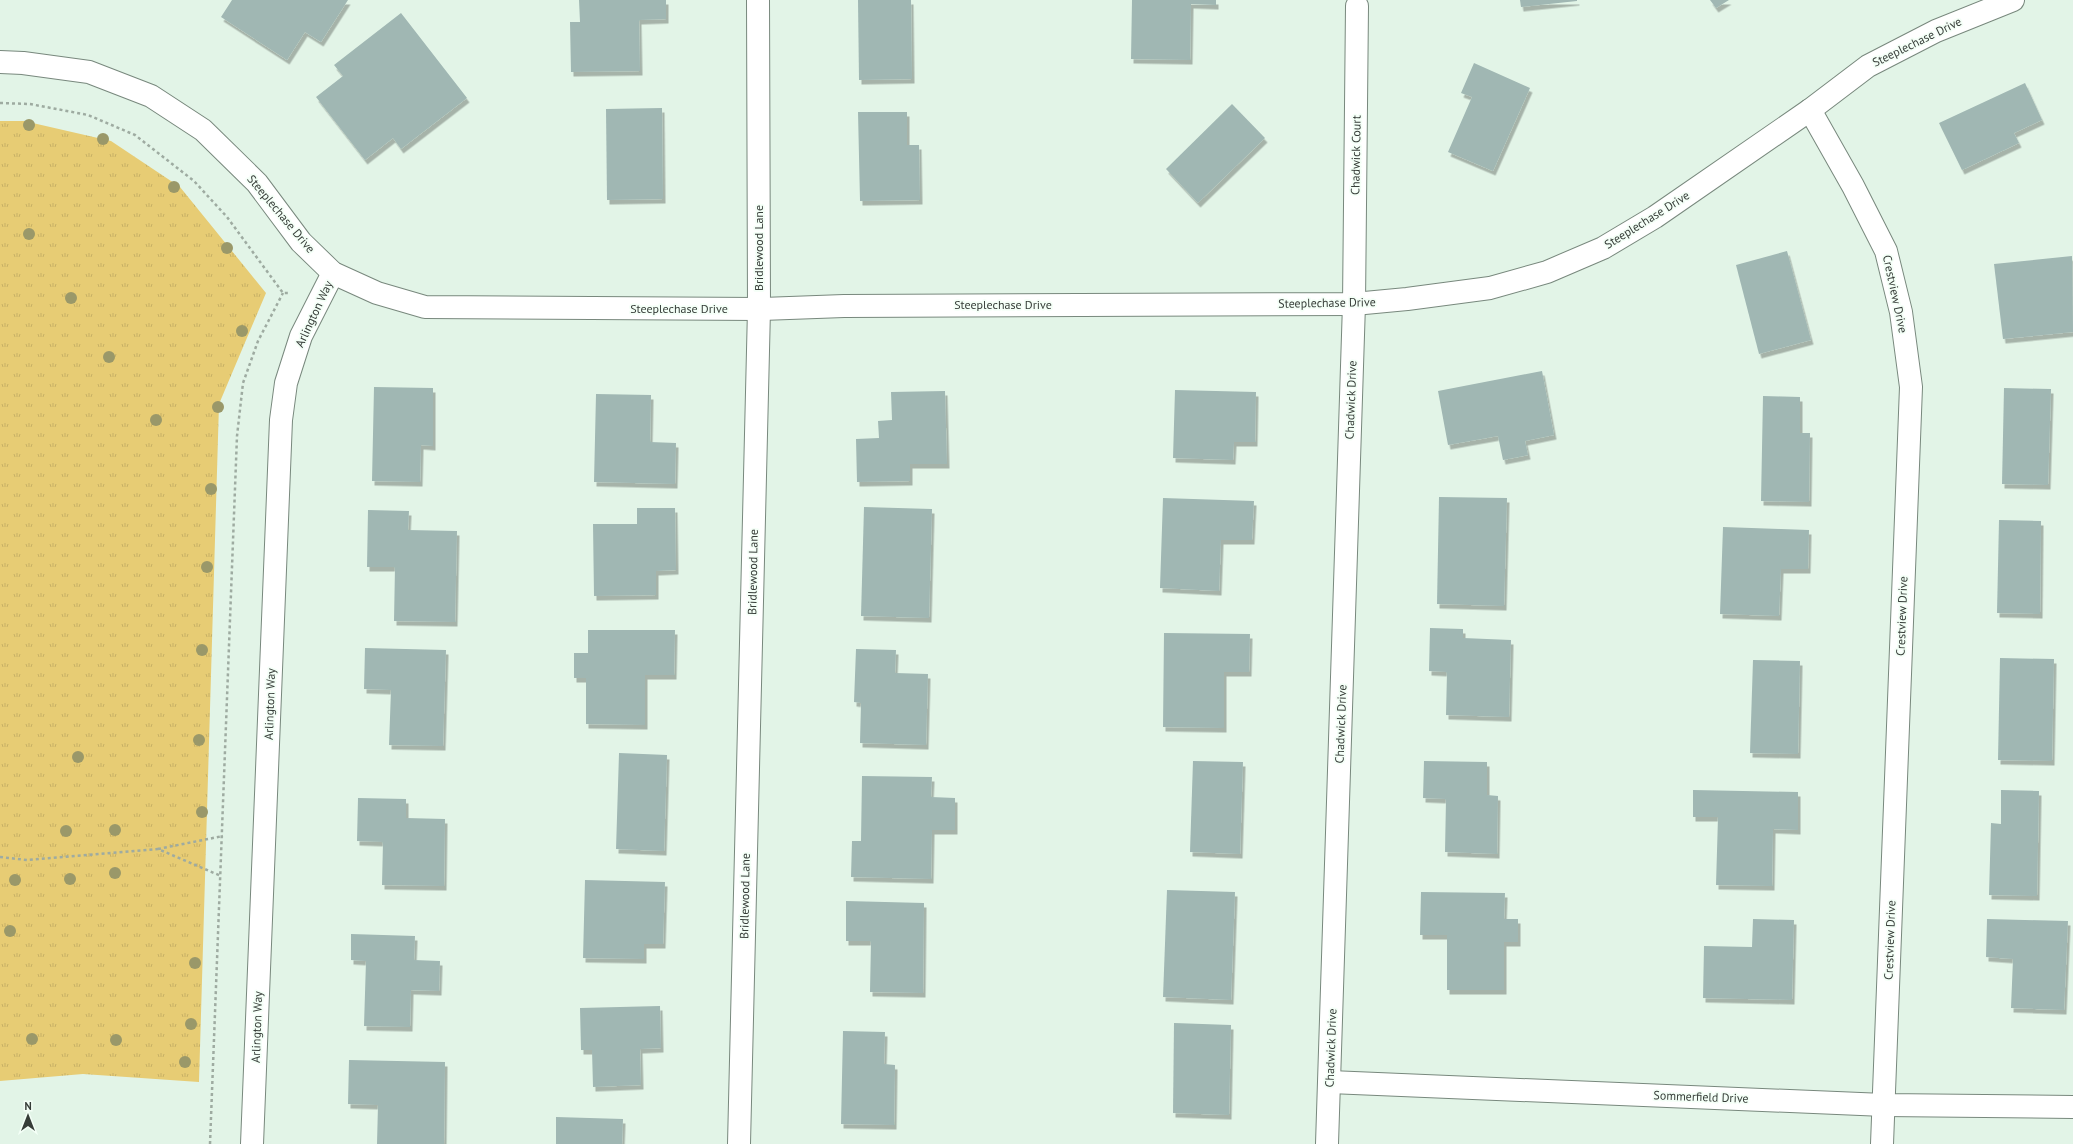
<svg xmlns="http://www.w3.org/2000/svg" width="2073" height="1144" viewBox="0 0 2073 1144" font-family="'PT Sans',sans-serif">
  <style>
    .park { fill: url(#park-tufts) }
    .building { fill: #a0b7b3; filter: url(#shadow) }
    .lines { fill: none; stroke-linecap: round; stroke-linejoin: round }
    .minor-casing { stroke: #78887d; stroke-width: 24 }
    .path { stroke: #9eaba1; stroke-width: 2.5; stroke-dasharray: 3 3; stroke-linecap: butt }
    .minor { stroke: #fff; stroke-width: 22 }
    .tree { fill: #9a9869 }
    .labels { text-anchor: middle; stroke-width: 3.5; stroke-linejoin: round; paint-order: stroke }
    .street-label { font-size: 12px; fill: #363d38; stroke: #f4fff7 }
  </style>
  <defs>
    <pattern id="park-tufts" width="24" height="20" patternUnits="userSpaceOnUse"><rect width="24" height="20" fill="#e7cc74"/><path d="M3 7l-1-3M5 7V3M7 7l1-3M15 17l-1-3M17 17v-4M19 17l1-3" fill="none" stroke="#c7b065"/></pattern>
    <filter id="shadow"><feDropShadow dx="2.5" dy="4.5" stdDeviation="0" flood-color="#0004"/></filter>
  </defs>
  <rect width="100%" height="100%" fill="#e2f4e7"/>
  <path class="park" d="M0,121h24l87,20 69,46 86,106 -47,111 -20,678 -116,-8 -83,7z"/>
  <g class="building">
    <path d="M232,0h116l-27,42 -16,-10 -18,28 -66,-43z"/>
    <path d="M579,0h87v19l-27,1 1,51 -69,1 -1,-50h10z"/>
    <path d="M858,0h53l1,79 -53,1z"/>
    <path d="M1132,0h84v5l-25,-1 -1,56 -59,-1z"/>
    <path d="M1520,0h57v1l-56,6z"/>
    <path d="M1710,0h19l-13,8z"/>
    <path d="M401,13l66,85 -66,51 -8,-11 -28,22 -49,-63 27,-21 -9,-11z"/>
    <path d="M1474,63l56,25 -37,83 -45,-19 24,-55 -11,-4z"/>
    <path d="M2025,83l17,37 -28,13 5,10 -57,27 -23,-47z"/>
    <path d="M1232,104l33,34 -67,65 -32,-34z"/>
    <path d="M662,108l1,91 -56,1 -1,-91z"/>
    <path d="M858,112h49v33h12l1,55 -60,1z"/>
    <path d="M1787,251l24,89 -52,14 -23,-89z"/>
    <path d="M2072,256l1,76 -70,7 -9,-75z"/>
    <path d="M1542,371l12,64 -29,6 3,14 -25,5 -5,-24 -50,9 -10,-54z"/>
    <path d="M374,387l59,1v58l-12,-1 -1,37 -48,-1z"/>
    <path d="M2004,388l47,1 -3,96 -46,-1z"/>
    <path d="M1175,390l81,2 -1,50h-21l-1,18 -60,-2z"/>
    <path d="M945,391l2,73h-37v17l-53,1 -1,-43 23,-1 -1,-17 14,-1 -1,-28z"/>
    <path d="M596,394l55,1 -1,47 26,1 -1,41 -81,-2z"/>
    <path d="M1763,396l37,1v36h10l-1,69 -48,-1z"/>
    <path d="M1439,497l68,1 -3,108 -67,-2z"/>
    <path d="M1163,498l91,3 -2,39h-31l-2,51 -59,-3z"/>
    <path d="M864,507l68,2 -3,109 -68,-2z"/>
    <path d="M637,508h38l1,62 -20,1v24l-62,1 -1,-72h44z"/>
    <path d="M368,510l41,1 -1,19 49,1 -2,91 -61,-1 1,-54h-28z"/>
    <path d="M1999,520l42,1 -1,93 -43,-1z"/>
    <path d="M1723,527l86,3 -1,39h-27l-2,47 -59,-2z"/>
    <path d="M1430,628l33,1v9l48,2 -2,77 -63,-2 1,-43 -18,-1z"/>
    <path d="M588,630h87l-1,45h-29v50l-59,-1v-46h-12v-25h14z"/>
    <path d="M1164,633l86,1 -1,38h-25v56l-61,-1z"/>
    <path d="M365,648l81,2 -3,96 -54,-1 2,-55 -27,-1z"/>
    <path d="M856,649l40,1 -1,23 33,1 -2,71 -66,-2 1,-40 -7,-1z"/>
    <path d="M2000,658l54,1 -2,102 -54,-1z"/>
    <path d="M1753,660l47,1 -2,93 -48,-1z"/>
    <path d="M619,753l48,2 -3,96 -48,-2z"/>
    <path d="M1193,761l50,1 -3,92 -50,-2z"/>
    <path d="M1424,761l63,1v33l11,1 -1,58 -52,-2 1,-53 -23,-1z"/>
    <path d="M862,776l70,1 -1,20 24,1v32h-23l-1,49 -80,-2 1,-36h9z"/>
    <path d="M1693,790l105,2v38l-25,-1 -1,57 -56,-1 2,-68h-25z"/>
    <path d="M2001,790l38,1 -2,105 -48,-1 2,-72 10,1z"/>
    <path d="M358,798l48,1v19l39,1 -1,67 -62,-1 1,-43 -26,-1z"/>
    <path d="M585,880l80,2 -2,62h-19v15l-61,-1z"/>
    <path d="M1167,890l68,2 -4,108 -68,-3z"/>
    <path d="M1421,892l84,1 -1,26h14v23h-14v48h-57v-55h-27z"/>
    <path d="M846,901l78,2 -1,90 -53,-1 1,-51h-25z"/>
    <path d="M1753,919l41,1 -2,80 -89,-2 1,-52 48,1z"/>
    <path d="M1987,919l81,2 -4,89 -53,-2 2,-49 -27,-2z"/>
    <path d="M351,934l64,2 -1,24 26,1 -1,30 -28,-1 -1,37 -46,-1 2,-65 -15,-1z"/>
    <path d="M660,1006l1,42 -21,1 1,36 -48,2 -1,-37h-11l-1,-42z"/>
    <path d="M1174,1023l57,2 -2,90 -56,-2z"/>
    <path d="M843,1031l42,1 -1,32 11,1 -1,60 -53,-1z"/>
    <path d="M349,1060l96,2 -1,82h-67l1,-39 -30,-1z"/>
    <path d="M556,1117l67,2 -1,25h-66z"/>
  </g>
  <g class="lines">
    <defs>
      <g id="minor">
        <path d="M0,62l23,1 66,9 62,24 52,34 54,53 44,59 32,31 44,20 48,14 334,2 85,-3 510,-2 53,-5 83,-11 57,-16 56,-24 52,-31 155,-107 58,-44 68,-35 77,-31"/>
        <path d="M1810,110l43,76 33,65 15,61 10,75 -29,757"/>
        <path d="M1330,1082l554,23 189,2"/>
        <path d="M252,1144l29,-724 5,-37 15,-47 32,-63"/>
        <path d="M739,1144l20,-835 -1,-309"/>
        <path d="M1327,1144l27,-840 3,-298"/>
      </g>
    </defs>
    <use href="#minor" class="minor-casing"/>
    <g class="path">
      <path d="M0,103l30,1 58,11 47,20 59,46 33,36 56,76h5"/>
      <path d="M158,849l65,-13"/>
      <path d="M0,857l27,3 131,-11 63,27"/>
      <path d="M210,1144l27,-708 6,-53 15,-42 25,-48"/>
    </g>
    <use href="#minor" class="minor"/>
  </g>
  <g class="tree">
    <circle cx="29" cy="125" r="6"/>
    <circle cx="103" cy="139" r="6"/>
    <circle cx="174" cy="187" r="6"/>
    <circle cx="29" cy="234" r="6"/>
    <circle cx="227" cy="248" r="6"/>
    <circle cx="71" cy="298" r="6"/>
    <circle cx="242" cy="331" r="6"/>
    <circle cx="109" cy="357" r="6"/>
    <circle cx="218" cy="407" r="6"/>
    <circle cx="156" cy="420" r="6"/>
    <circle cx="211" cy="489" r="6"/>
    <circle cx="207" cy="567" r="6"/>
    <circle cx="202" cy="650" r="6"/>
    <circle cx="199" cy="740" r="6"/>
    <circle cx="78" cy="757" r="6"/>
    <circle cx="202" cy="812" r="6"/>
    <circle cx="115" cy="830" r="6"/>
    <circle cx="66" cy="831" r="6"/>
    <circle cx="115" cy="873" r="6"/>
    <circle cx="70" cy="879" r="6"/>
    <circle cx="15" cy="880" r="6"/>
    <circle cx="10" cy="931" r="6"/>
    <circle cx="195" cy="963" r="6"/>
    <circle cx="191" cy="1024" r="6"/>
    <circle cx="32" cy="1039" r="6"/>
    <circle cx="116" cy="1040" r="6"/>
    <circle cx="185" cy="1062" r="6"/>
  </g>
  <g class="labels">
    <g class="street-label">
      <text transform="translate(1917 42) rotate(-26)" y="4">Steeplechase Drive</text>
      <text transform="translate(1356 155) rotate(-89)" y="4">Chadwick Court</text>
      <text transform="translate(281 214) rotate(50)" y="4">Steeplechase Drive</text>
      <text transform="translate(1647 220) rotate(-32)" y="4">Steeplechase Drive</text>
      <text transform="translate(759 248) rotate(-90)" y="4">Bridlewood Lane</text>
      <text transform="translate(1895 294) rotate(78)" y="4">Crestview Drive</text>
      <text transform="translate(1327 303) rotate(-1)" y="4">Steeplechase Drive</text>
      <text x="1003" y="309">Steeplechase Drive</text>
      <text x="679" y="313">Steeplechase Drive</text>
      <text transform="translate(314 314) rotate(-65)" y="4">Arlington Way</text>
      <text transform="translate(1351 400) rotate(-88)" y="4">Chadwick Drive</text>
      <text transform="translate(753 572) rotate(-89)" y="4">Bridlewood Lane</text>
      <text transform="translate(1902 616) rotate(-88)" y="4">Crestview Drive</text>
      <text transform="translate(270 704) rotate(-88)" y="4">Arlington Way</text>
      <text transform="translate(1341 724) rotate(-88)" y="4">Chadwick Drive</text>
      <text transform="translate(745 896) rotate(-89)" y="4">Bridlewood Lane</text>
      <text transform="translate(1890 940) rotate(-88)" y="4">Crestview Drive</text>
      <text transform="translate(257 1027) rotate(-88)" y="4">Arlington Way</text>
      <text transform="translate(1331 1048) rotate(-88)" y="4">Chadwick Drive</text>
      <text transform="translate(1701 1097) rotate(2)" y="4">Sommerfield Drive</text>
    </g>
  </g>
  <g transform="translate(28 1116)" stroke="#f4fff7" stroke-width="3" paint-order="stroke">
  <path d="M0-3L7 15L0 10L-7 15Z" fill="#363d38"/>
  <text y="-6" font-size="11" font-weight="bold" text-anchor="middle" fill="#363d38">N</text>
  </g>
</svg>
